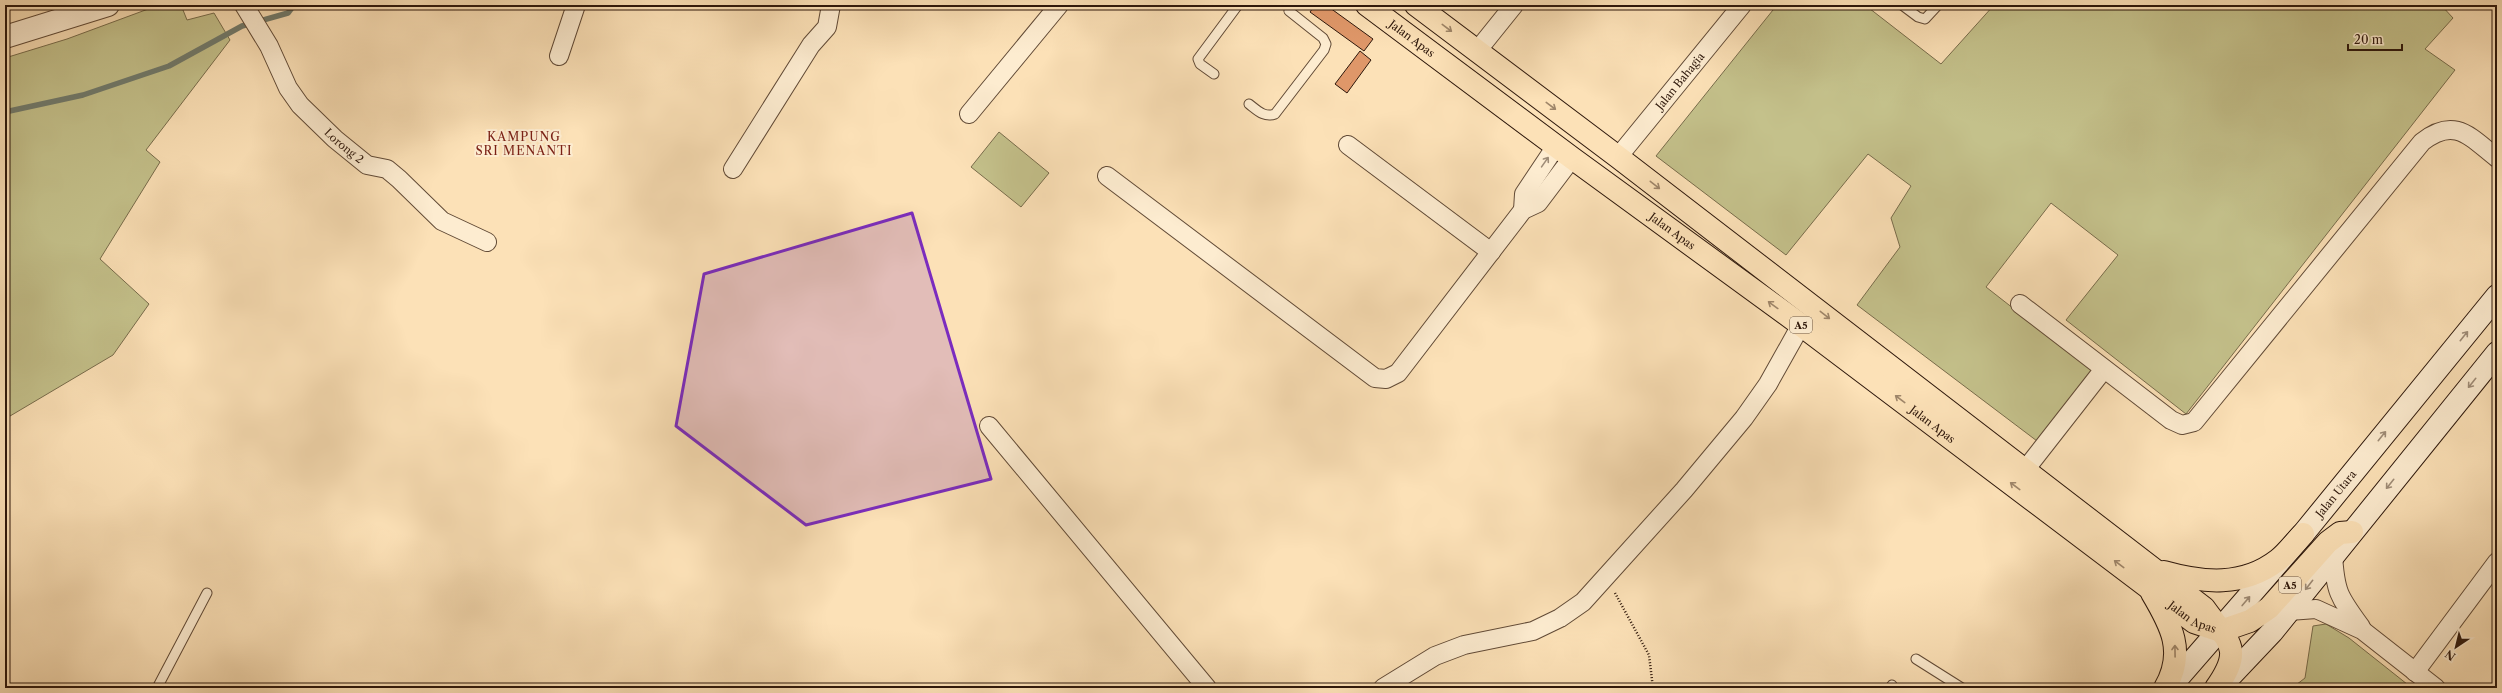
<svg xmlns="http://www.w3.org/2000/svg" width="2502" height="693" viewBox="0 0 2502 693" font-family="'Libre Caslon Text',serif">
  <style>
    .green { fill: #c4c18b; stroke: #786c4b }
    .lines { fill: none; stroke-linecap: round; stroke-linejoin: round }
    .stream { stroke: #717b6d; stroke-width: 5.5 }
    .building { fill: #df9769; stroke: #2d170b }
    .service-casing { stroke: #614a36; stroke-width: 11 }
    .minor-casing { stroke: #614a36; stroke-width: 20 }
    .tertiary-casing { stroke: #614a36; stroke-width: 24 }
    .secondary-casing { stroke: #2d170b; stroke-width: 24 }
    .trunk-casing { stroke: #2d170b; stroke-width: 24 }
    .path { stroke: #2d170b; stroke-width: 2.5; stroke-dasharray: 1 2; stroke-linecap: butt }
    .service { stroke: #fdecd0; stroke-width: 9 }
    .minor { stroke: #fdecd0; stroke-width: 18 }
    .tertiary { stroke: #fdecd0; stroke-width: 22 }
    .secondary { stroke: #fdecd0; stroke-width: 22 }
    .trunk { stroke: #fce1b7; stroke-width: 22 }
    .oneway { stroke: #9f866a }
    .oneway2 { stroke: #9f8c77 }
    .marked { fill: #7b2cbf; fill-opacity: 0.2; stroke: #7b2cbf; stroke-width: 3; stroke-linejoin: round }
    .labels { text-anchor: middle; stroke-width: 4; stroke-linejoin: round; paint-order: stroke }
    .shield { fill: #fdecd0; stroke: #6b5746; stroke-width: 1 }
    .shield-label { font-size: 10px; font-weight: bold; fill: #2d170b }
    .street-label { font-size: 11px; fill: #2d170b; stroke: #fdecd0 }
    .neighbourhood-label { font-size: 12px; letter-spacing: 1px; fill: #7a1f14; stroke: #fdecd0 }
  </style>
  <rect width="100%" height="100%" fill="#fce1b7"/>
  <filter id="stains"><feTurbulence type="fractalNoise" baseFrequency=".005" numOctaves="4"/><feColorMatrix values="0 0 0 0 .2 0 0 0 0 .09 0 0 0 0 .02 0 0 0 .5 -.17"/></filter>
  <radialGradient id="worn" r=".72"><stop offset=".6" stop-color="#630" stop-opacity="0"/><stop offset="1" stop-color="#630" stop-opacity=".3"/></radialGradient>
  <g class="green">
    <path d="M159,5h22l6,15 27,-7 16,27 -84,110 14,12 -60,97 49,45 -36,51 -108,64v-361l62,-19z"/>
    <path d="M1777,5h88l76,59 53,-59h447l12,13 -28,31 30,21 -269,344 -120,-94 52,-65 -67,-52 -65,84 106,83 -55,71 -180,-136 43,-58 -9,-29 20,-32 -43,-32 -82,101 -130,-99z"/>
    <path d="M999,132l50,41 -28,34 -50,-40z"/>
    <path d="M2326,624l23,14 63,50h-120l13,-10 8,-52z"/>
  </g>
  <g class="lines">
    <path class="stream" d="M5,112l78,-17 86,-29 73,-40 46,-13 6,-8"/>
  </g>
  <g class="building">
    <path d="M1315,5h11l47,34 -9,12 -54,-39z"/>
    <path d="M1360,51l11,9 -24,33 -12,-9z"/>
  </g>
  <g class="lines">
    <defs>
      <g id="service">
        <path d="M1902,5l16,12 7,2 13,-14"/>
        <path d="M1214,74l-14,-10 -2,-5 40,-54"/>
        <path d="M1249,104c8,6 15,14 26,10l49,-64 2,-6 -3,-6 -34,-27 4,-6"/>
        <path d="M1916,659l46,29"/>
        <path d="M157,688l50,-95"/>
        <path d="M1890,688l2,-3"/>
      </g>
      <g id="minor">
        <path id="s1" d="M244,5l25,41 19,42 12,17 35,34 32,26 20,4 12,10 43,42 45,21"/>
        <path d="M1477,51l37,-46"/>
        <path d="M559,56l17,-51"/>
        <path d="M969,114l90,-109"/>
        <path d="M1348,145l143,107"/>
        <path id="s2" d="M1618,157l124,-152"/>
        <path d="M733,169l78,-124 16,-18 4,-22"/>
        <path d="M1107,176l268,202 11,1 12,-6 125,-163 15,-7 34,-45"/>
        <path d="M1523,210l1,-16 32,-48"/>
        <path d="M2020,304l151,116 11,5 12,-3 228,-280c33,-26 48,-5 75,16"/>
        <path d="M989,426l218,262"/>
        <path d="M2025,470l79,-101"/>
        <path d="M2333,554c2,38 6,43 28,73"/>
        <path d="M2289,611l27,-2 46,21 74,58"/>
        <path d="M2415,672l82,-110"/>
        <path d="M1383,688l52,-32 29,-11 69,-14 27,-13 23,-16 101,-112 60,-72 24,-34 33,-59"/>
      </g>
      <path id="tertiary" d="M5,37l103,-32"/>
      <g id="secondary">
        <path id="s3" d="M2169,688l134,-154 194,-238"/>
        <path d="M2219,688l53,-56 225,-279"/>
      </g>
      <g id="trunk">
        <path id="s4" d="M1367,5l205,153 229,167 393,297 27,9"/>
        <path d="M1416,5l202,152 586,451c25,35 40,40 12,80"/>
        <path d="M2164,572c39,11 79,15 114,-12 9,-7 17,-18 25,-26"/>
        <path d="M2152,593c19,32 34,59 13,95"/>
        <path d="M2221,631l29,-10 19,-13 59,-66 12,-9 12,-1"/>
      </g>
    </defs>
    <use href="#service" class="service-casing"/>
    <use href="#minor" class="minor-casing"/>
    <use href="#tertiary" class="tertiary-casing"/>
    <use href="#secondary" class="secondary-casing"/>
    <use href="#trunk" class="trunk-casing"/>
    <path class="path" d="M1615,593l34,62 4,33"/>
    <use href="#service" class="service"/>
    <use href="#minor" class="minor"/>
    <use href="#tertiary" class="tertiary"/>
    <use href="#secondary" class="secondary"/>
    <use href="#trunk" class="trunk"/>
  </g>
  <defs><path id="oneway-shaft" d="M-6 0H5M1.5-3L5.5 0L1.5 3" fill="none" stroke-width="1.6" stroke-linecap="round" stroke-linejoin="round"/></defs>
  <g class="oneway">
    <use href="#oneway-shaft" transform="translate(1447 28) rotate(37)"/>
    <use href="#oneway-shaft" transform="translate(1551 106) rotate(37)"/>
    <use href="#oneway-shaft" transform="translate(1655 185) rotate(38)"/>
    <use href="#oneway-shaft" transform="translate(1773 305) rotate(-144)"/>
    <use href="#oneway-shaft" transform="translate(1825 315) rotate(38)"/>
    <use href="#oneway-shaft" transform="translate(1900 399) rotate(-143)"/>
    <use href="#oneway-shaft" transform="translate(2015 486) rotate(-143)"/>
    <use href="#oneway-shaft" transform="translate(2119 564) rotate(-143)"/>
    <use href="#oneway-shaft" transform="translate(2175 651) rotate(-91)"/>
  </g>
  <g class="oneway2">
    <use href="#oneway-shaft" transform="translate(1545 162) rotate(-55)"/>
    <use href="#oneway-shaft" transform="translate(2464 336) rotate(-51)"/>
    <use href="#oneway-shaft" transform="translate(2472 383) rotate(129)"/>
    <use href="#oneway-shaft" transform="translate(2382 436) rotate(-51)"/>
    <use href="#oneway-shaft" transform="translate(2390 484) rotate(129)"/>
    <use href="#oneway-shaft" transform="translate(2309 585) rotate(128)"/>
    <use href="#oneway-shaft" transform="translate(2246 601) rotate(-50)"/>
  </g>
  <path class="marked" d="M912,213l79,266 -185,46 -130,-99 28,-152z"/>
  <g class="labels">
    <g class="shield">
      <rect x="1790" y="317" width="22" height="16" rx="3"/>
      <rect x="2279" y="577" width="22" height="16" rx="3"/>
    </g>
    <g class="shield-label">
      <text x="1801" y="329">A5</text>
      <text x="2290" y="589">A5</text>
    </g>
    <g class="street-label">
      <text dy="4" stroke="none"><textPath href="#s4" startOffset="56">Jalan Apas</textPath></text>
      <text dy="4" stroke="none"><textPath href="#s2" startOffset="98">Jalan Bahagia</textPath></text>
      <text dy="4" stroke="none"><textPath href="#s1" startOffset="175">Lorong 2</textPath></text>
      <text dy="4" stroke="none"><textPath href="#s4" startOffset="380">Jalan Apas</textPath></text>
      <text dy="4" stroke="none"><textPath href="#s4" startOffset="704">Jalan Apas</textPath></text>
      <text dy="4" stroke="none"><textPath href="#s3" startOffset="256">Jalan Utara</textPath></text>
      <text dy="4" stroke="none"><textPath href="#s4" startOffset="1028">Jalan Apas</textPath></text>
    </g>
    <g class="neighbourhood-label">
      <text x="524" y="141">KAMPUNG<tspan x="524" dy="14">SRI MENANTI</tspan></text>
    </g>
  </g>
  <rect width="2502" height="693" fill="none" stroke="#fce1b7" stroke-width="20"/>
  <rect x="6" y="6" width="2490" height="681" fill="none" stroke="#2d170b" stroke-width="2"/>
  <rect x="10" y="10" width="2482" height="673" fill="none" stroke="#2d170b"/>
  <g transform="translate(2456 647) rotate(215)" stroke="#fdecd0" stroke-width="3" paint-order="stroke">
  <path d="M0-3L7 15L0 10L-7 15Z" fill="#2d170b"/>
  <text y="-6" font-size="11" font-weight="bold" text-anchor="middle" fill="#2d170b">N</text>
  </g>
  <path d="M2348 44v6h54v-6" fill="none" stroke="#2d170b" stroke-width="2"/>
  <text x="2354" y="44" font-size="12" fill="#2d170b" stroke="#fdecd0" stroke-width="3" paint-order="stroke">20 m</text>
  <rect width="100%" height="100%" filter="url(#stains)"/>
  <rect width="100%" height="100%" fill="url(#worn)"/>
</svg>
